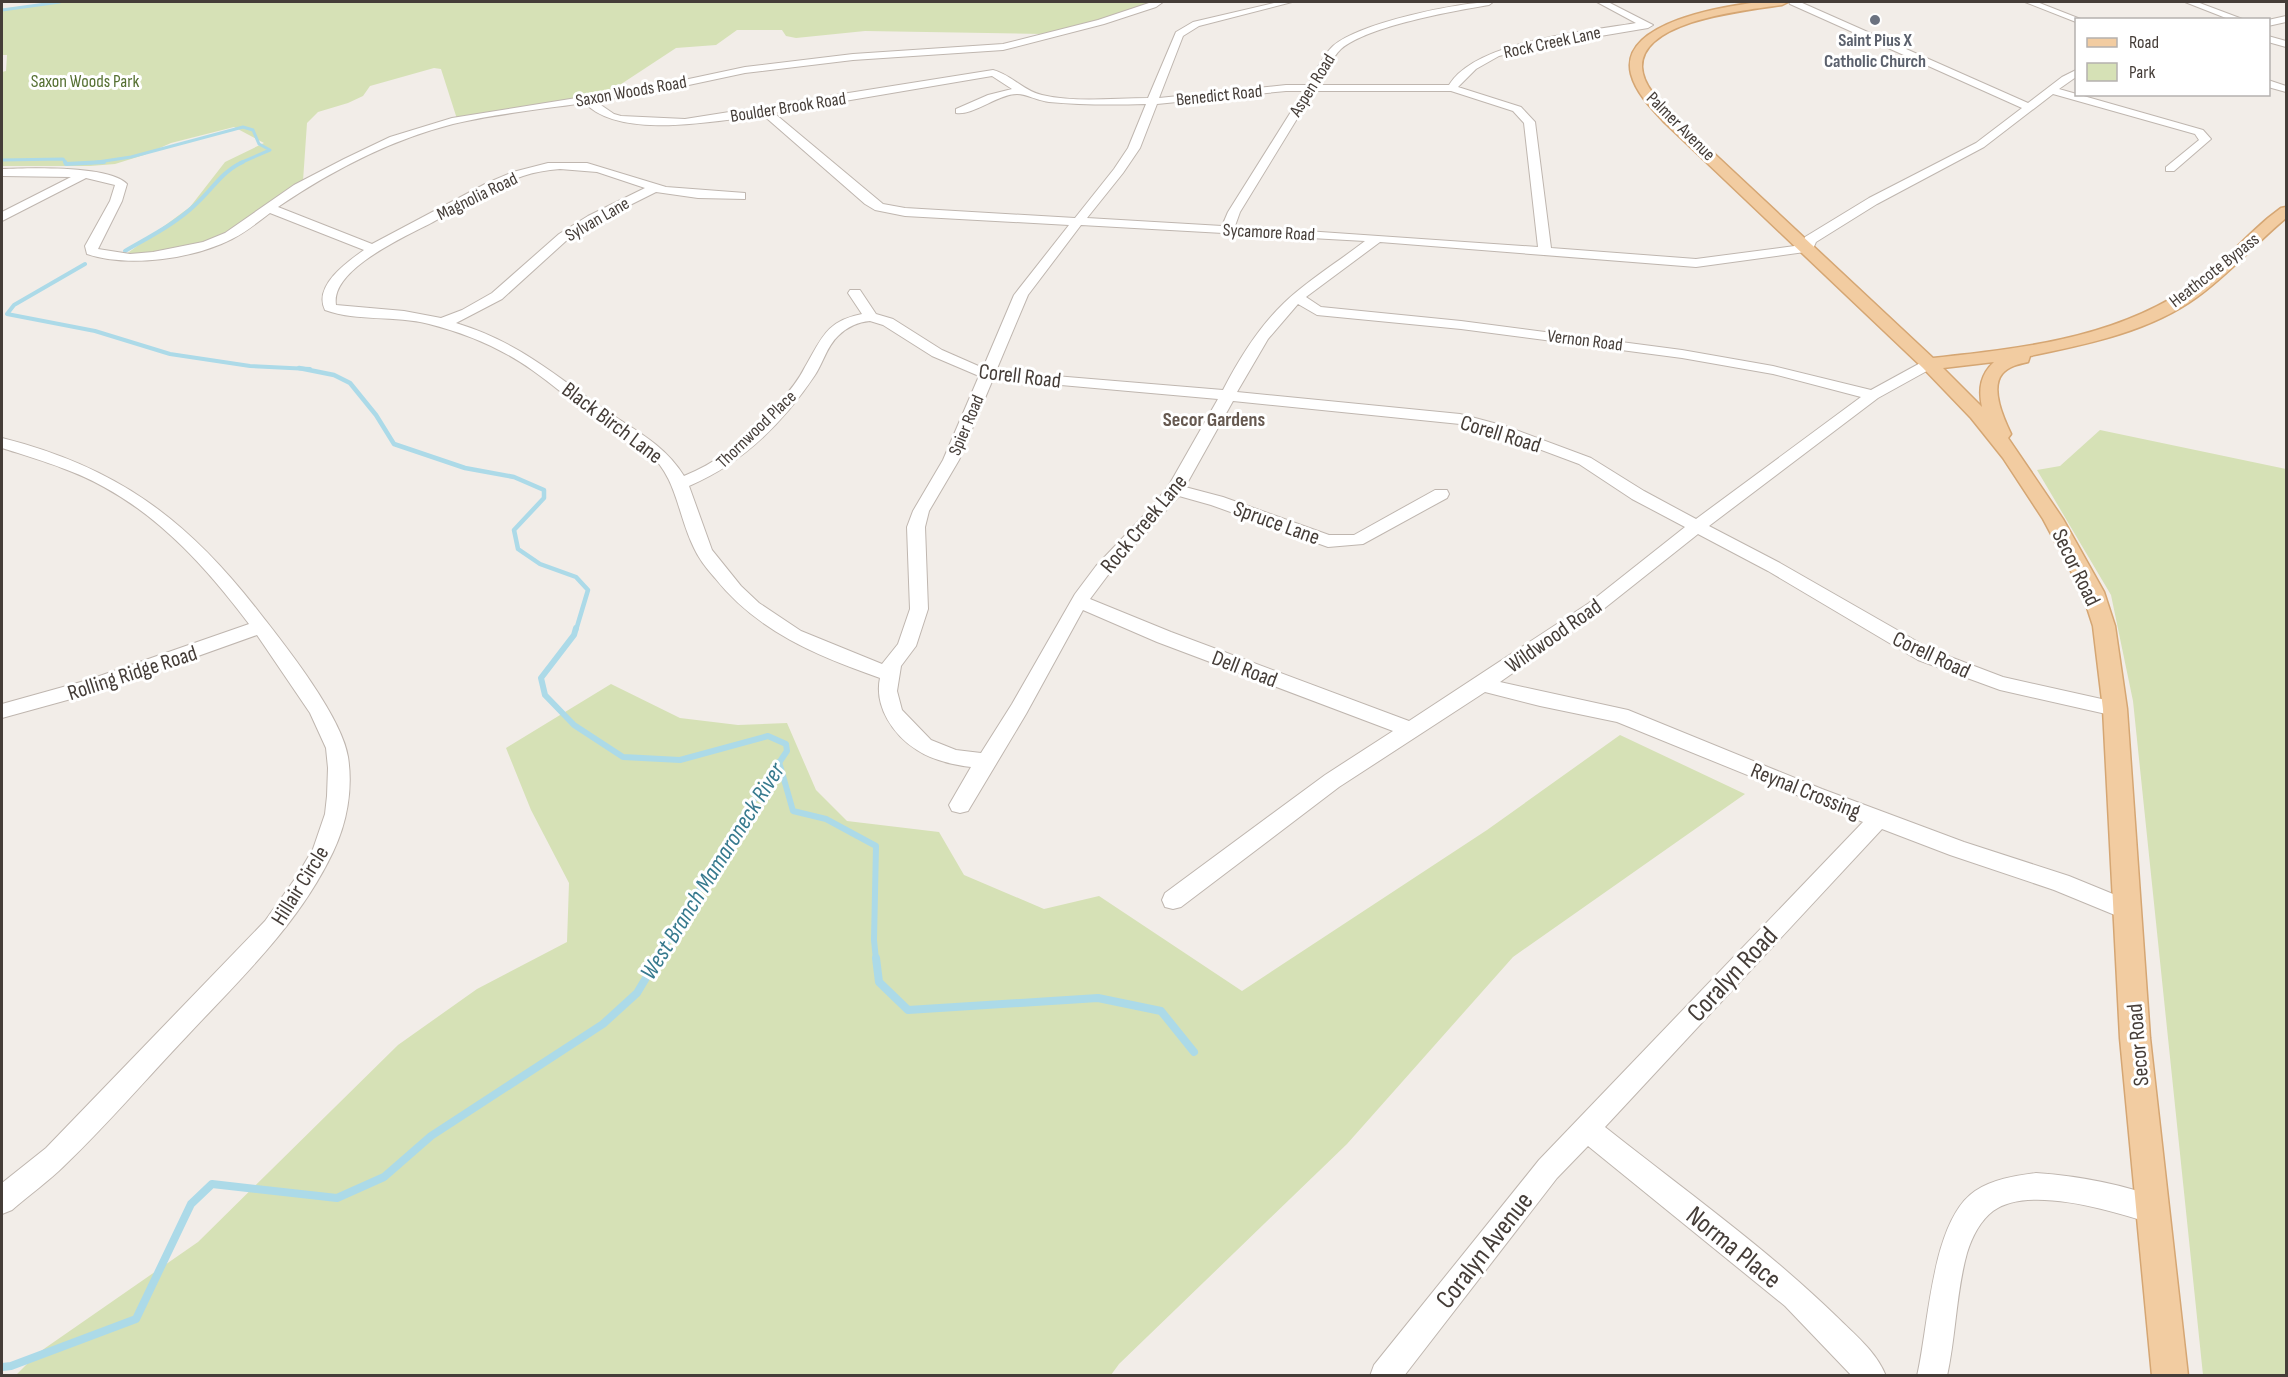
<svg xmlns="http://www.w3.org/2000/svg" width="2288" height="1377" viewBox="0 0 2288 1377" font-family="'Sofia Sans Condensed',sans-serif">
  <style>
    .green { fill: #d6e1b6 }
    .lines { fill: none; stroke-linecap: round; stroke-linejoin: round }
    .stream-far4 { stroke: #acdae8; stroke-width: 3 }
    .stream-far3 { stroke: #acdae8; stroke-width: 4 }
    .stream-far2 { stroke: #acdae8; stroke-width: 4.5 }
    .stream-far1 { stroke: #acdae8; stroke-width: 6 }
    .stream { stroke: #acdae8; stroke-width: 8 }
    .minor-casing { stroke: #bfb6af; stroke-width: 2 }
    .major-casing { stroke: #d5a673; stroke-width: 3 }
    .minor { fill: #fff; fill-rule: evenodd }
    .major { fill: #f2cca1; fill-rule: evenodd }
    .worship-dot { fill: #6b7280; stroke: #fff; stroke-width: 2 }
    .labels { text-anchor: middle; stroke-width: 6; stroke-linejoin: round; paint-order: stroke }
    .far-worship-label { font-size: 18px; font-weight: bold; fill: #5b616d; stroke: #fff }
    .far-street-label { font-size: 18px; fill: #453d38; stroke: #fff }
    .far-park-label { font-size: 18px; fill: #557032; stroke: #fff }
    .far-neighbourhood-label { font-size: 20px; font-weight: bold; fill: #665950; stroke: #fff }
    .street-label { font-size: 22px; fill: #453d38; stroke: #fff }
    .water-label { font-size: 24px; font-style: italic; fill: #377a8e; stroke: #fff }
    .near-street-label { font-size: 27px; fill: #453d38; stroke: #fff }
  </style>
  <rect width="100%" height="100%" fill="#f2ede8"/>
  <g class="green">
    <path d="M56,2h1096l-33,13 -76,19 -178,-3 -69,7 -10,-2 -4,-6h-45l-21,15 -40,3 -70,46 -149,25 -16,-50 -7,-1 -64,18 -7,10 -15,7 -30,9 -11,11 -4,58c-16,13 -36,35 -53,45 -35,18 -87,28 -125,29l65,-48 35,-45 39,-19 -30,-16 -63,16 -27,12 -29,9 -25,2h-88v-94l4,-1 1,-16h-5v-46z"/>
    <path d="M2100,430l186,39v906h-83l-70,-674 -22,-106 -74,-125 23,-4z"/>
    <path d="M611,684l69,34 58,7 49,-2 29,67 31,31 92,11 25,43 80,34 55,-13 143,95 245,-161 133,-95 125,59 -232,163 -166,187 -228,220 -8,11h-1095l22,-22 160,-111 200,-197 79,-56 90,-47 2,-59 -38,-73 -25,-62z"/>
  </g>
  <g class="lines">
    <g class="stream-far4">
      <path d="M2,10l58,-8"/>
      <path d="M2,160l61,-1 3,4"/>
      <path d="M91,163l40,-6 112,-30 10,3 6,14 11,6 -30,13"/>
    </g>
    <g class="stream-far3">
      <path d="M65,162l1,2 38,-2"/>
      <path d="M125,251c24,-14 50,-27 70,-46 17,-15 27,-34 48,-43"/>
      <path d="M85,264l-71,41 -7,9 88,17 75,23 80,12 60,3"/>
    </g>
    <path class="stream-far2" d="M299,368l35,7 16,8 26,32 18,29 71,24 49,9 30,13v8l-30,32 4,19 22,15 36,13 12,13 -12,40"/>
    <g class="stream-far1">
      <path d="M576,628l-2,7 -33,43 4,17 29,30 49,32 57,3 88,-24 18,8 1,7 -42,62 -88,147"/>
      <path d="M779,762l14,49 33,8 50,27 -2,94 2,20"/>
    </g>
    <g class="stream">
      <path d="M876,958l3,24 29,28 190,-12 63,13 33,41"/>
      <path d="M2,1367l9,-1 125,-47 55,-115 21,-20 125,14 47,-21 47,-41 172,-112 34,-31 21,-35"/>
    </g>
    <defs>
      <g id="minor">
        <path d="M1152,2h11l-7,5 -52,17 -101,26 -150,10 -108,13 -75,16 -75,12 19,13 7,2 64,3 308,-49c19,5 30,21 49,25 34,8 72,3 106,3l28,-66 17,-10 85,-20h14l-93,24 -16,10 -24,62 127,-13h22c7,-12 15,-30 25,-39 26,-23 125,-44 160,-44l-4,3c-36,6 -121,21 -148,44 -9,8 -16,25 -23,36h131c28,-45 137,-53 187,-62l-39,-21h11l45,23 -5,3 -113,19 -36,9 -23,13 -18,18 63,20 14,15 16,126 145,11 106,-14 3,-8 64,-39 107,-55 46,-35 -232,-104 -1,-2h11l228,101 34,-26 14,-7v7l-17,12 144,41 8,9 -37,32h-8v-4l33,-27 -4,-6 -142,-40 -69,53 -107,57 -61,38 -4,9 -116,16 -316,-25 -74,55 15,10 140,14 221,29 91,16 98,24 53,-29h10l2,3 -2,3 -56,31 -169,128 71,37 152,87 71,27 112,25 7,2 3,5 -3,5 -7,2 -115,-26 -82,-30 -150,-89 -70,-37 -97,77 -101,71 128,28 194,79 142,53 105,34 66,27 3,7 -3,7 -8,3 -73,-30 -104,-35 -68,-26 -277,298c78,62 160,120 231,189 18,18 40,35 50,60h-34l-67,-70 -197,-160 -31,32 -153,198h-34l4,-11 165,-205 324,-338 -246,-100 -77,-16 -55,-14 -146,95 -158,120 -8,2 -8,-2 -3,-7 3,-7 160,-118 68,-44 -236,-89 -74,-32 -57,104 -58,97 -8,2 -8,-2 -3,-6 22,-38c-17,-2 -39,-7 -54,-17 -24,-15 -43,-44 -37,-72 -63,-22 -123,-47 -165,-100 -8,-9 -16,-19 -21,-30 -17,-34 -16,-70 -47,-97 -17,-14 -38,-24 -57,-37 -20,-14 -38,-30 -58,-44 -31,-22 -67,-37 -103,-46 -34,-9 -71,-2 -104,-14 -12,-24 22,-48 39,-60l-94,-37c-12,9 -24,19 -38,26 -39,20 -103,29 -145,15l-2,-8 25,-45 5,-16 -29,-7 -84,43v-9l69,-35 -69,-1v-7c27,-1 107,-4 125,15l-5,17 -24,48 32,5 23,-2 50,-10 22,-9 69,-48 50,-26 46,-22 62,-19 218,-35 75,-16 108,-13 150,-10 95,-24zM992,76l20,13 -24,6 -32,14v4c17,3 42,-19 61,-19 10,0 21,7 32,8 32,3 64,3 97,2l-18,44 -14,21 -39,49 -170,-10 -22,-4 -109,-91zM1286,91h18l-76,121 -6,14 -135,-8 36,-45 17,-25 17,-44zM1314,91h137l62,20 11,12 14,124 -303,-21 5,-14zM585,103c35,37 131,18 178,12l102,89 10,6 30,6 164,9 -55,70 -31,73 -41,-18 -49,-31 -17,-5 -16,-24h-10l-2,3 14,21c-36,7 -40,24 -57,53 -7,14 -17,26 -27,37 -25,30 -57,57 -94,72 -21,-34 -54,-48 -85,-70 -49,-35 -84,-65 -143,-83l46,-24 65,-59 29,-18 60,-30 42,6 47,1v-6l-79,-6 -79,-24h-39l-35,9 -26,11 -115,61 -94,-37c53,-36 112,-67 175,-83 41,-10 89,-15 132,-21zM560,169l37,3 48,16 -57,28 -29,18 -67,59 -30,17 -21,8 -37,-7 -68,-6c-6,-36 71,-69 97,-83 30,-16 58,-35 90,-46 12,-4 24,-6 37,-7zM1081,225l284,16c-27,21 -57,39 -81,62 -26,25 -45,56 -61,87l-227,-19 32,-76zM1298,304l19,11 144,14 221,29 91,16 88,23 -165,122 -52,-28 -53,-33 -86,-32 -45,-12 -223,-22 31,-53zM870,321l13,4 49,31 47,20 -36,84 -30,51 -6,16 3,82 -12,35 -16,20 -81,-33 -42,-28 -18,-17 -29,-36 -23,-64c54,-23 94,-63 126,-111 8,-12 12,-29 23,-39 9,-9 20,-14 32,-15zM993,379l225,20 -49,86 -19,24 -54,57 -21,28 -63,110 -31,49 -25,-3 -25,-10 -29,-30 -5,-19 4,-25 15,-20 12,-37 -3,-82 4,-16 30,-51zM1233,401l227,23 33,8 86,32 53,35 53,28 -96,76 -180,118 -238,-89 -81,-33 18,-24 71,-79 32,9 117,42 35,-3 84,-46 2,-4 -2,-4h-12l-81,45h-25l-106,-38 -38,-10z"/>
        <path d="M2025,2h12l46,18h-7v2z"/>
        <path d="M2185,2h12l48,18h-14z"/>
        <path d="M2286,16v6l-18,4v-6z"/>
        <path d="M2268,36l18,5v6l-18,-5z"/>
        <path d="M2268,80l18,6v6l-18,-5z"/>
        <path d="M2,438c115,29 185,81 257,174 26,33 83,105 89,145 5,32 -1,66 -15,95 -34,72 -92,126 -146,184 -41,43 -79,88 -122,129 -16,16 -36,30 -53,45l-10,4v-31l44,-35 219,-227 32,-45 16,-27 12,-35 2,-18 1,-28 -2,-20 -16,-35 -53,-78 -157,56 -98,27v-14l86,-24 161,-56c-40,-53 -86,-105 -145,-137 -32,-18 -68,-28 -102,-39z"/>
        <path d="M2036,1173c43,3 87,11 128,27l4,10 -4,10 -10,4c-39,-12 -125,-40 -161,-13 -13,10 -21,26 -26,42 -11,39 -11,83 -20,123h-30c12,-50 14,-155 58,-185 18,-12 40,-15 61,-18z"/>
      </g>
      <path id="major" d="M1760,2h28l-6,3c-34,5 -141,15 -140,62 1,20 20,37 33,50l258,241c85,-9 175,-19 249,-66 32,-20 58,-50 86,-74l13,-10 5,-1v11c-30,25 -57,56 -89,79 -48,35 -110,47 -167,59l-2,6c-9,2 -19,4 -26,12 -12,15 2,45 9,60l-3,4 55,81 41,73 11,34 12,83 23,329 38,338h-36l-32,-338 -17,-329 -10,-83 -11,-34 -39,-73 -40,-61 -32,-40 -48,-50 -258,-245c-13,-14 -29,-30 -34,-49 -13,-52 95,-68 129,-72zM1994,362c-13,12 -16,26 -12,45l-39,-39z"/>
    </defs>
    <use href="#minor" class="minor-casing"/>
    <use href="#major" class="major-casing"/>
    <use href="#minor" class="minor"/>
    <use href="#major" class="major"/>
  </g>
  <circle class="worship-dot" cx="1875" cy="20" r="6"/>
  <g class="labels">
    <g class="far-worship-label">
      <text x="1875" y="46">Saint Pius X<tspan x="1875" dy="21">Catholic Church</tspan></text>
    </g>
    <g class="far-street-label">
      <text transform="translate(1552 42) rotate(-12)" y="6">Rock Creek Lane</text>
      <text transform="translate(1312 85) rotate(-58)" y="6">Aspen Road</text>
      <text transform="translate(631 91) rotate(-10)" y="6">Saxon Woods Road</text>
      <text transform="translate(1219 95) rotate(-6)" y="6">Benedict Road</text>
      <text transform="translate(788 107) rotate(-9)" y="6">Boulder Brook Road</text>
      <text transform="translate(1681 126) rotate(45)" y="6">Palmer Avenue</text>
      <text transform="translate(477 196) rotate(-26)" y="6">Magnolia Road</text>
      <text transform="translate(597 219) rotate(-30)" y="6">Sylvan Lane</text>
      <text transform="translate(1269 232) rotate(3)" y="6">Sycamore Road</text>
      <text transform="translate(2214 270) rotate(-38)" y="6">Heathcote Bypass</text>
      <text transform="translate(1585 340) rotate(7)" y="6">Vernon Road</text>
      <text transform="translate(966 425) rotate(-67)" y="6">Spier Road</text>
      <text transform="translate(756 429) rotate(-44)" y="6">Thornwood Place</text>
    </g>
    <g class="far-park-label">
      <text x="85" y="87">Saxon Woods Park</text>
    </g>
    <g class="far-neighbourhood-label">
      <text x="1214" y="426">Secor Gardens</text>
    </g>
    <g class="street-label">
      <text transform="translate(1020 375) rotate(7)" y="8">Corell Road</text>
      <text transform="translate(613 422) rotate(37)" y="8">Black Birch Lane</text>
      <text transform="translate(1501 433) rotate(17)" y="8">Corell Road</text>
      <text transform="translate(1277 522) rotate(20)" y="8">Spruce Lane</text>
      <text transform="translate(1143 523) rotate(-50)" y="8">Rock Creek Lane</text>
      <text transform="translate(2077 567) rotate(64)" y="8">Secor Road</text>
      <text transform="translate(1553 635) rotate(-35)" y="8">Wildwood Road</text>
      <text transform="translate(1932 654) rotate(25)" y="8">Corell Road</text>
      <text transform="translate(1245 668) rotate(21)" y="8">Dell Road</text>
      <text transform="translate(132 672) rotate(-18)" y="8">Rolling Ridge Road</text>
      <text transform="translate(1806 790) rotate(22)" y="8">Reynal Crossing</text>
      <text transform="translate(299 885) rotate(-58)" y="8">Hillair Circle</text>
      <text transform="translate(2137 1045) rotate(-95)" y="8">Secor Road</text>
    </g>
    <g class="water-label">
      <text transform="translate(712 871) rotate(-58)" y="8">West Branch Mamaroneck River</text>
    </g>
    <g class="near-street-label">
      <text transform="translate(1732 974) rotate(-47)" y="9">Coralyn Road</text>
      <text transform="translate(1734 1247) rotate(39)" y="9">Norma Place</text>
      <text transform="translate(1484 1250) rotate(-52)" y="9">Coralyn Avenue</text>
    </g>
  </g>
  <rect width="2288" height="1377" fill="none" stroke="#453d38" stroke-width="6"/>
  <rect x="2075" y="18" width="195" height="78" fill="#ffffff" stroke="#b5b1af" stroke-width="1.5"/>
  <rect x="2087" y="38" width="30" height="9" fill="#f2cca1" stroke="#b5b1af" stroke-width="1.5"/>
  <text x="2129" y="48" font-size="18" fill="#453d38">Road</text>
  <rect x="2087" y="63" width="30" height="18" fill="#d6e1b6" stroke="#b5b1af" stroke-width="1.5"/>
  <text x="2129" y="78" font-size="18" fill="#453d38">Park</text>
</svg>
